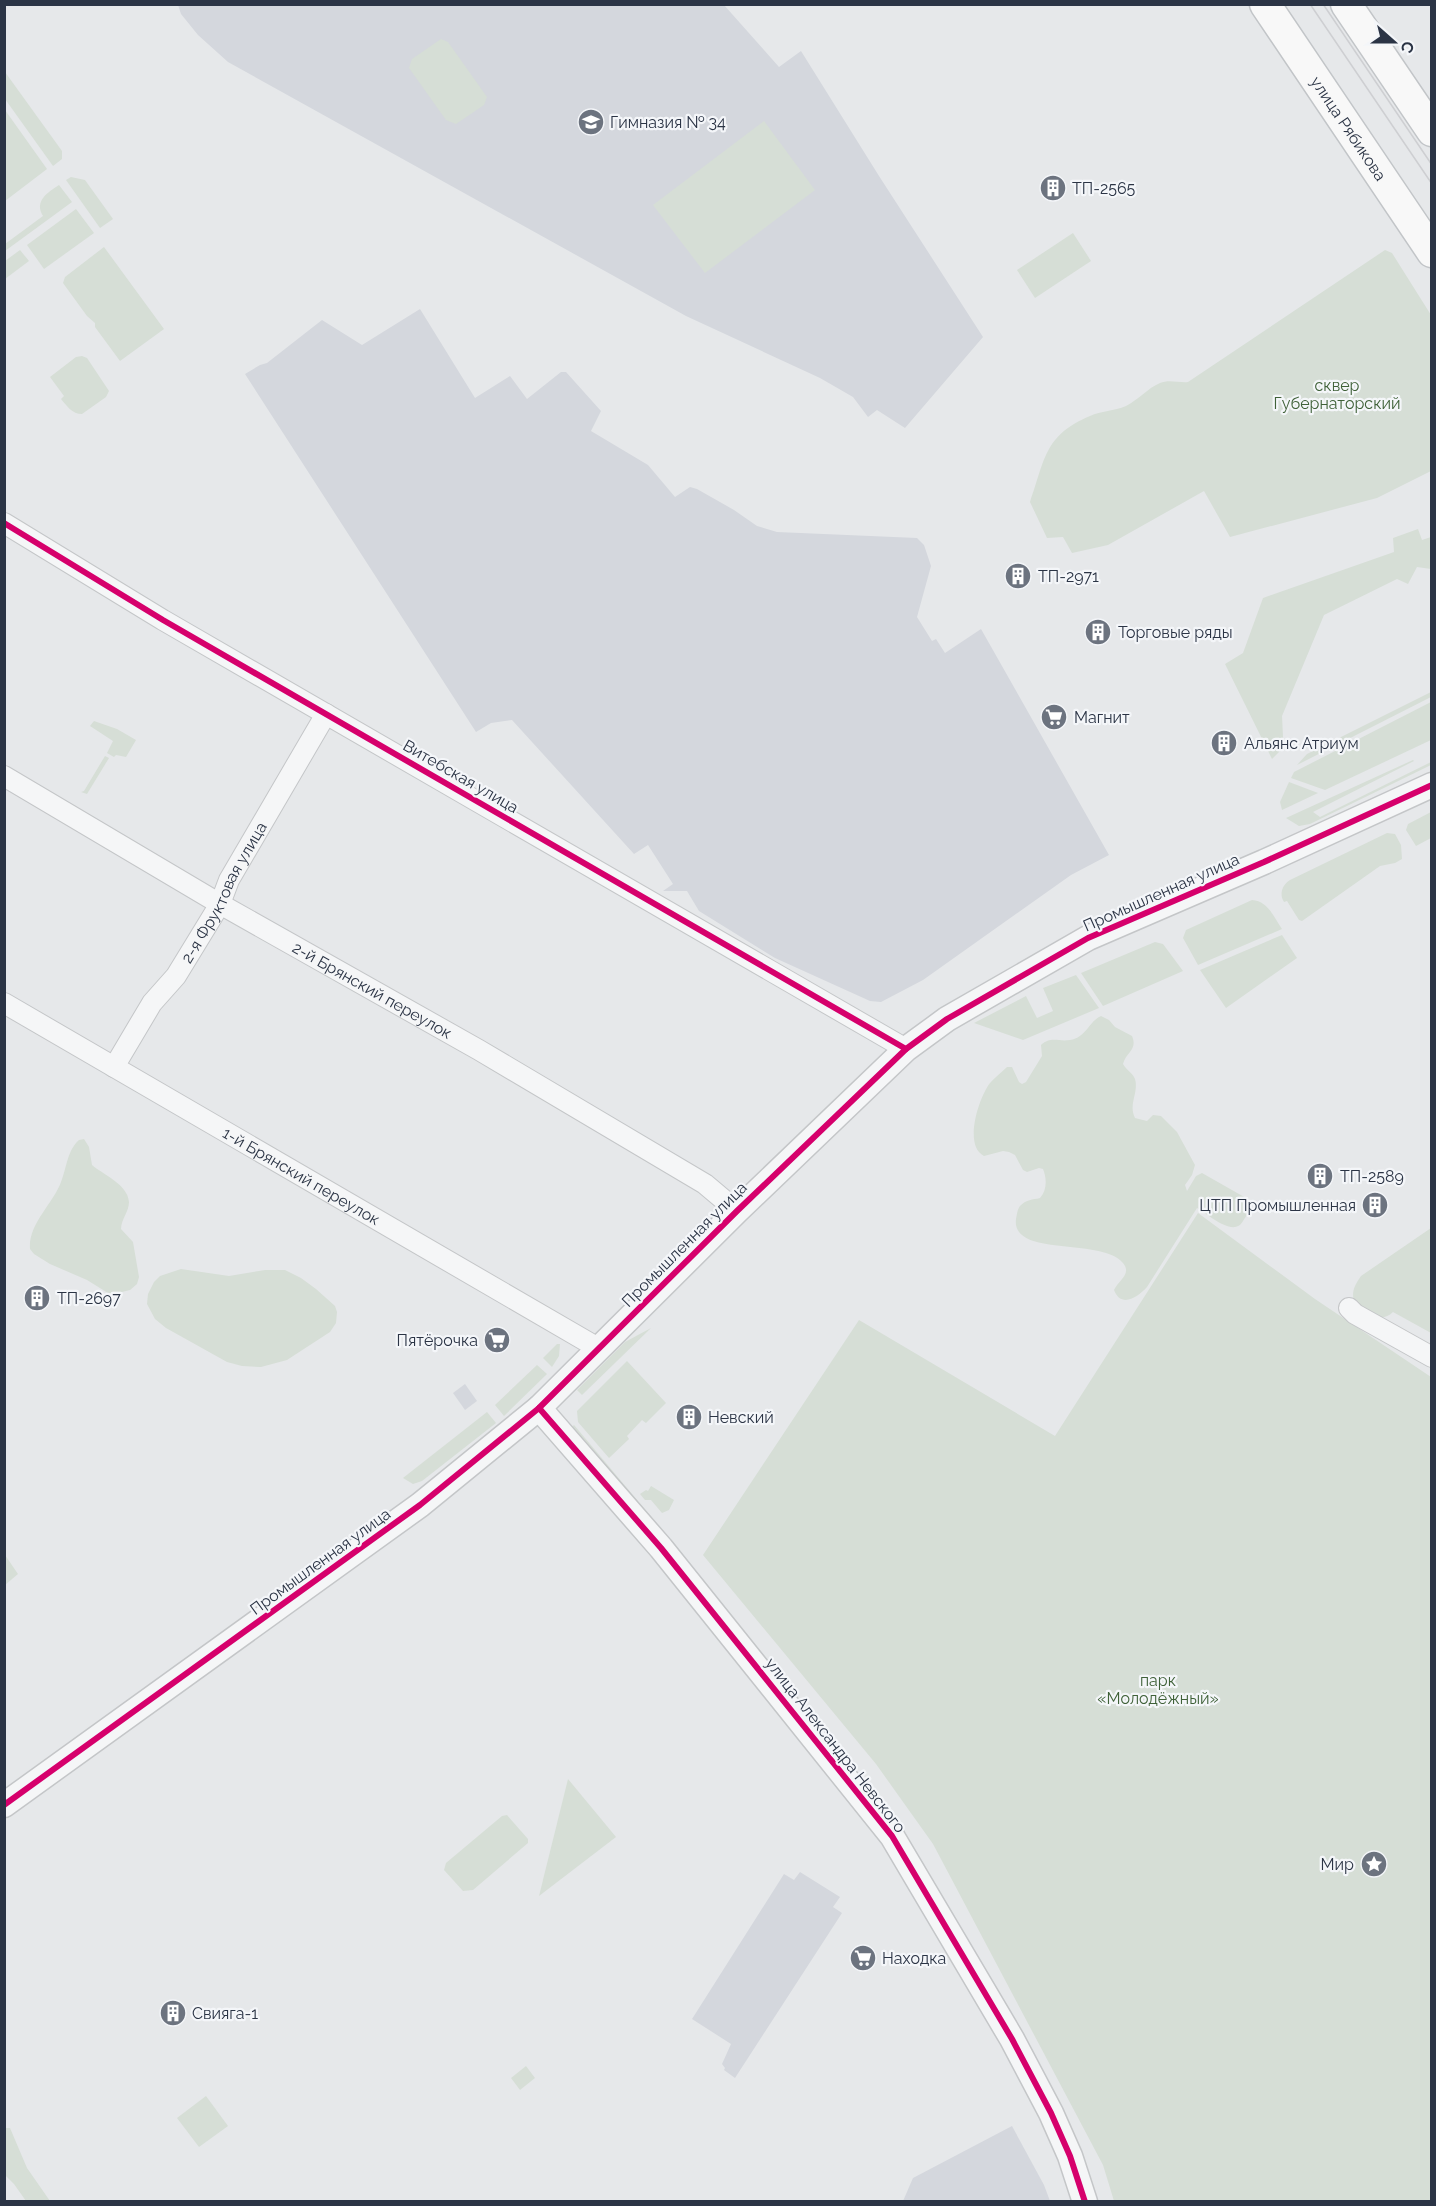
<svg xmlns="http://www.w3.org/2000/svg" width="1436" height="2206" viewBox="0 0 1436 2206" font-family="Raleway,sans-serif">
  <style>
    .built { fill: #d4d7dd }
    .green { fill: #d6ded6 }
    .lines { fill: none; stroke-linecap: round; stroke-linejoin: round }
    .minor-casing { stroke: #c4c6c8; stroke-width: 22 }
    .tertiary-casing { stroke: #c4c6c8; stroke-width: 27 }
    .primary-casing { stroke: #c2c5c8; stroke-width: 33 }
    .minor { stroke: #f5f6f7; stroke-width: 20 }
    .tertiary { stroke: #f5f6f7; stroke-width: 24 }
    .primary { stroke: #f8f8f8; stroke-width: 30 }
    .tram { stroke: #cecfd2; stroke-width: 1.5 }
    .cycleway-casing { stroke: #f4f6f9; stroke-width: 10 }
    .cycleway { stroke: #d6006c; stroke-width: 6 }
    .labels { text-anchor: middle; stroke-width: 4.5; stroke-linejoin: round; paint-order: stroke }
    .poi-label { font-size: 16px; fill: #2b3445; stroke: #f4f6f9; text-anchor: start }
    .street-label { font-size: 16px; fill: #2b3445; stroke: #f4f6f9 }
    .park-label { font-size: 16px; fill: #3f6138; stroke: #f4f6f9 }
  </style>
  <rect width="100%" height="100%" fill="#e6e8ea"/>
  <g class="built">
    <path d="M178,5h546l55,62 22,-16 78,125 104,161 -78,91 -28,-18 -9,7 -15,-20 -33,-19 -134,-62 -458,-254 -30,-27 -17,-21z"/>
    <path d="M420,309l55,89 35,-22 17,23 34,-27h5l35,39 -10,20 57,34 27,32 15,-10 7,2 37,21 23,16 20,6 140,6 7,7 7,21 -14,51 15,24 4,-2 9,14 36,-24 128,226 -38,20 -148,105 -42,22 -11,-1 -95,-43 -76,-47 -12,-20h-24l10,-7 -25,-39 -14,9 -122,-134 -21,3 -15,9 -231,-358 15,-9 7,-2 55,-43 40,25z"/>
    <path d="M465,1384l12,17 -12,9 -12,-17z"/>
    <path d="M800,1872l40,25 -7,10 9,6 -107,165 -11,-8 1,-2 -3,-4 9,-20 -39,-25 92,-145 10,6z"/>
    <path d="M1012,2126l32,59 6,16h-147l10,-23z"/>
  </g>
  <g class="green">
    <path d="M441,39l7,3 39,55 -3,8 -28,19 -10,-4 -37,-52 3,-9z"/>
    <path d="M5,72l57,79v8l-9,7 -48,-67z"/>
    <path d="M5,110l42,59 -42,32h-1z"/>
    <path d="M764,121l51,69 -110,83 -52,-68z"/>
    <path d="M71,177l14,3 28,39 -13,9 -34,-48z"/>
    <path d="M59,185l13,17 -67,49v-7l38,-28c-9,-15 4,-23 16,-31z"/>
    <path d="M76,209l18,24 -50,36 -17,-24z"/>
    <path d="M1073,233l18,28 -56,37 -18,-28z"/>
    <path d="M104,247l60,82 -44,32 -25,-34v-4l-8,-7 -24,-33 2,-6z"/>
    <path d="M20,250l9,11 -24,18v-18z"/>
    <path d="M1385,250l7,3 39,62v156l-54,27 -147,39 -26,-46 -96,54 -36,8 -9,-16 -16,1 -17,-36c15,-42 14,-67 60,-86 11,-5 24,-5 36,-10 12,-6 22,-18 34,-23 9,-4 19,0 28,-1z"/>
    <path d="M82,356l5,2 22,33 -3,6 -24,17c-10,0 -15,-8 -21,-15l3,-3 -14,-19 26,-20z"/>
    <path d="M1418,529l4,11 9,-3v32l-14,-2 -9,17 -11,-5 -73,36 -42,101 1,21 -4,15 -7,7 -47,-95 18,-11 20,-55 131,-46 -1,-14z"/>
    <path d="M1431,692v5l-134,68 10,-11z"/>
    <path d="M1431,702v38l-106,50 -34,-12 3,-6z"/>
    <path d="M94,721l23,8 19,11 -10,17 -10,-2 -2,2 -7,-4 6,-12 -23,-15z"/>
    <path d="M105,756l4,2 -22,36 -6,-2 3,-1z"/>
    <path d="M1413,760l1,1 -101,51 7,5 111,-55v3l-121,59 -11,2 -13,-8z"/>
    <path d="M1289,782l29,11 -36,17 -2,-8z"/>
    <path d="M1431,812v26l-15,8 -10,-16 2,-6z"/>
    <path d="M1387,833l8,1 6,11 1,14 -7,4 -15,3 -78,55 -3,-1 -12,-19 -3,1c-5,-8 -2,-17 6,-22z"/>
    <path d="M1252,900c16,1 22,17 30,29l-84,36 -15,-27 3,-8z"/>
    <path d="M1282,935l15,23 -71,50 -26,-38z"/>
    <path d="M1155,942l8,2 20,27 -80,35 -22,-33z"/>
    <path d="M1076,975l23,33 -76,32 -49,-17 52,-27 11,22 16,-7 -10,-23z"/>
    <path d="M1101,1016l8,4 6,7 17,9c6,14 -6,16 -9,28 3,6 10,9 12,15 4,14 -7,25 0,39l12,3 6,-6 8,1 16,16 18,33 -3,10 -7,10 2,6 9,-15 6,-3 44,25 5,5c-1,7 -4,12 -8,18 -9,17 -34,-6 -46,-13l-50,79c-10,11 -26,21 -33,3 5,-10 18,-16 9,-27 -21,-26 -112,-5 -107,-44 1,-4 1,-9 4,-13 7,-7 12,-6 20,-8 7,-8 7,-19 3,-29l-4,-1 -12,4 -4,-2 -8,-15 -6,-3 -6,-1 -19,5c-21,-10 -5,-59 6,-73 5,-6 12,-11 17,-16h5l7,15 3,2 4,-2 16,-26 -1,-11c10,-9 17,-3 29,-5 16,-2 19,-19 31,-24z"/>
    <path d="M84,1139l5,8 3,18c10,9 36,19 37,37 0,10 -8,17 -8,27l12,13 6,35 -2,7 -7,6 -12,3h-10l-21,-13 -37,-16 -16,-10 -4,-5c-2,-25 23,-45 31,-67 6,-15 6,-31 18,-42z"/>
    <path d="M1198,1213l117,86 116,78v824h-317l-11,-36 -170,-321 -57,-80 -173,-209 156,-235 196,116z"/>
    <path d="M1431,1228v105l-38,-21c-12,12 -24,1 -37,-6 -6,-12 -2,-20 5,-30z"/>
    <path d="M181,1269l48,7 36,-6h20l16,8 15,11 19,17 2,6 -1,11 -6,9 -43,28 -26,7 -19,-1 -15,-4 -61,-34 -11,-9 -8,-15 1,-10 6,-12 6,-6z"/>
    <path d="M651,1328l-69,67 -5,-5 48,-48z"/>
    <path d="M557,1344h3l-1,12 -7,11 -9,-9z"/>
    <path d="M627,1361l39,42 -20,20 -4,-3 -15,16 2,3 -20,19 -31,-36 -1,-11z"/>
    <path d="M537,1365l10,9 -43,42 -9,-11z"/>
    <path d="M487,1412l9,11 -74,58 -9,3 -10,-6z"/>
    <path d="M574,1425l79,94 -9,-3 -73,-88z"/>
    <path d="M651,1486l23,14 -5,10 -7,3 -11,-13h-6l-5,-6 6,-4 2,1z"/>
    <path d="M5,1555l13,19 -13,11h-1z"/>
    <path d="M568,1779l48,58 -77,59z"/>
    <path d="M507,1815l21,24v4l-55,47 -10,1 -19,-21 2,-7 56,-47z"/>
    <path d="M526,2066l9,12 -15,12 -9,-12z"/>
    <path d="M206,2096l22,30 -29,21 -22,-29z"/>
    <path d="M5,2128h5l17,40 23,33h-24l-12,-17 -9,-9z"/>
  </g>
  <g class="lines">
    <defs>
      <g id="minor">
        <path d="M4,523l159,97 743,429"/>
        <path id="s1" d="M4,776l216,128 259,146 226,134 32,27"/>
        <path id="s2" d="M4,1003l594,345"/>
        <path id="s3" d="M114,1067l38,-64 24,-27 44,-72 9,-24 97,-166"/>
        <path d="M1349,1308l6,6 77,43"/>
      </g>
      <g id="tertiary">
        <path d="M539,1408l122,140 231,288 120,203 39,74 19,43 15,46"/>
        <path d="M4,1805l416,-300 119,-97 198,-197 169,-162 41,-30 141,-81 176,-76 168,-77"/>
      </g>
      <g id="primary">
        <path id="s4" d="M1265,4l167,248"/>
        <path d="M1346,4l86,127"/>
      </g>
    </defs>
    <use href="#minor" class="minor-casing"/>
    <use href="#tertiary" class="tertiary-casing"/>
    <use href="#primary" class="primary-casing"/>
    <use href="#minor" class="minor"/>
    <use href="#tertiary" class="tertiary"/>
    <use href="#primary" class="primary"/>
    <g class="tram">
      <path d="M1310,4l122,180"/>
      <path d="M1323,4l109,161"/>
    </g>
    <defs>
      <g id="cycleway">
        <path d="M4,523l159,97 743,429"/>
        <path d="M539,1408l122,140 231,288 120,203 39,74 19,43 15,46"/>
        <path d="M4,1805l416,-300 119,-97 198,-197 169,-162 41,-30 141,-81 176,-76 168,-77"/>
      </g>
    </defs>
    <use href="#cycleway" class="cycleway-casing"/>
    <use href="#cycleway" class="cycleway"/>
  </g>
  <defs>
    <symbol id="school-disc" viewBox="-11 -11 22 22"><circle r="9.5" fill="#6c737f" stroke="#f4f6f9"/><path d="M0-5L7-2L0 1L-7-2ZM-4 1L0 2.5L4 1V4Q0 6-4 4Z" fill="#fff"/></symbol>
    <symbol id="building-disc" viewBox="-11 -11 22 22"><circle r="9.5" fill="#6c737f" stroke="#f4f6f9"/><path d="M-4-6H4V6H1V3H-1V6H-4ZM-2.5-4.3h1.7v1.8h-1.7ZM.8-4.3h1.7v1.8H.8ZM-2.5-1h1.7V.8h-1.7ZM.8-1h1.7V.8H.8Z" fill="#fff"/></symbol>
    <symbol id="supermarket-disc" viewBox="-11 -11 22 22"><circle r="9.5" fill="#6c737f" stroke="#f4f6f9"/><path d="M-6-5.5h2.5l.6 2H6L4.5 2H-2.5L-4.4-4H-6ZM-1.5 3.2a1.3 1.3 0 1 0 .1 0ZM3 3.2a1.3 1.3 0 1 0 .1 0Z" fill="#fff"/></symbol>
    <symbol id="sight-disc" viewBox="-11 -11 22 22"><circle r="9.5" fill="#6c737f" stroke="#f4f6f9"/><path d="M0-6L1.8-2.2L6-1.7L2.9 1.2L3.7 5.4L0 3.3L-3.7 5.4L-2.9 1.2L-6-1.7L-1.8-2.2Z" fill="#fff"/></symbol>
  </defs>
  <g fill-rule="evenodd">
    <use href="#school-disc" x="576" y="107" width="30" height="30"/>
    <use href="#building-disc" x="1038" y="173" width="30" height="30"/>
    <use href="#building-disc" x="1003" y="561" width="30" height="30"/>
    <use href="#building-disc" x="1083" y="617" width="30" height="30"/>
    <use href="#supermarket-disc" x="1039" y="702" width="30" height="30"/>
    <use href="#building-disc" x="1209" y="728" width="30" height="30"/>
    <use href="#building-disc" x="1305" y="1161" width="30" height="30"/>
    <use href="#building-disc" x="1360" y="1190" width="30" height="30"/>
    <use href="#building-disc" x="22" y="1283" width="30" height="30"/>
    <use href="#supermarket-disc" x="482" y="1325" width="30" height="30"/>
    <use href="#building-disc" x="674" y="1402" width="30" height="30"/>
    <use href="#sight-disc" x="1359" y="1849" width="30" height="30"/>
    <use href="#supermarket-disc" x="848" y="1943" width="30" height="30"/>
    <use href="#building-disc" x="158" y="1998" width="30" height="30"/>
  </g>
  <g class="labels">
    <g class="poi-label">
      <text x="610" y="128">Гимназия № 34</text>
      <text x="1072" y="194">ТП-2565</text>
      <text x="1038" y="582">ТП-2971</text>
      <text x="1118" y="638">Торговые ряды</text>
      <text x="1074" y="723">Магнит</text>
      <text x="1244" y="749">Альянс Атриум</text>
      <text x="1340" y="1182">ТП-2589</text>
      <text x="1356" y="1211" text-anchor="end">ЦТП Промышленная</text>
      <text x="57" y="1304">ТП-2697</text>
      <text x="478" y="1346" text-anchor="end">Пятёрочка</text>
      <text x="708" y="1423">Невский</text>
      <text x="1354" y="1870" text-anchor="end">Мир</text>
      <text x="882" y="1964">Находка</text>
      <text x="192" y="2019">Свияга-1</text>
    </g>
    <g class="street-label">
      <text dy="6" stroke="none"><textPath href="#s4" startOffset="150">улица Рябикова</textPath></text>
      <text transform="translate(461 776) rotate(30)" y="6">Витебская улица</text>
      <text transform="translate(1161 892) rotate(-24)" y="6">Промышленная улица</text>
      <text dy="6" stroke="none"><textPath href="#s3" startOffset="207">2-я Фруктовая улица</textPath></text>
      <text dy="6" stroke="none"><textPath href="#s1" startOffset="426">2-й Брянский переулок</textPath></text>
      <text dy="6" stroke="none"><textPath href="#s2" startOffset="344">1-й Брянский переулок</textPath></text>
      <text transform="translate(684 1244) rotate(-45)" y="6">Промышленная улица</text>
      <text transform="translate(320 1561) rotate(-36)" y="6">Промышленная улица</text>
      <text transform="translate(836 1745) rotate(52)" y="6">улица Александра Невского</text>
    </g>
    <g class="park-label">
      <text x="1337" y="391">сквер<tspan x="1337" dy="18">Губернаторский</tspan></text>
      <text x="1158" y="1686">парк<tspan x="1158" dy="18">«Молодёжный»</tspan></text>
    </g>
  </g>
  <rect width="1436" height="2206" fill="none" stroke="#2b3445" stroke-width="12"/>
  <g transform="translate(1394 42) rotate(111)" stroke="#f4f6f9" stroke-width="4.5" paint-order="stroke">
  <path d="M0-4.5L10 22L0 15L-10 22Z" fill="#2b3445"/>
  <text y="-9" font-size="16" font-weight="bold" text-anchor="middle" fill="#2b3445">С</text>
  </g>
</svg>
